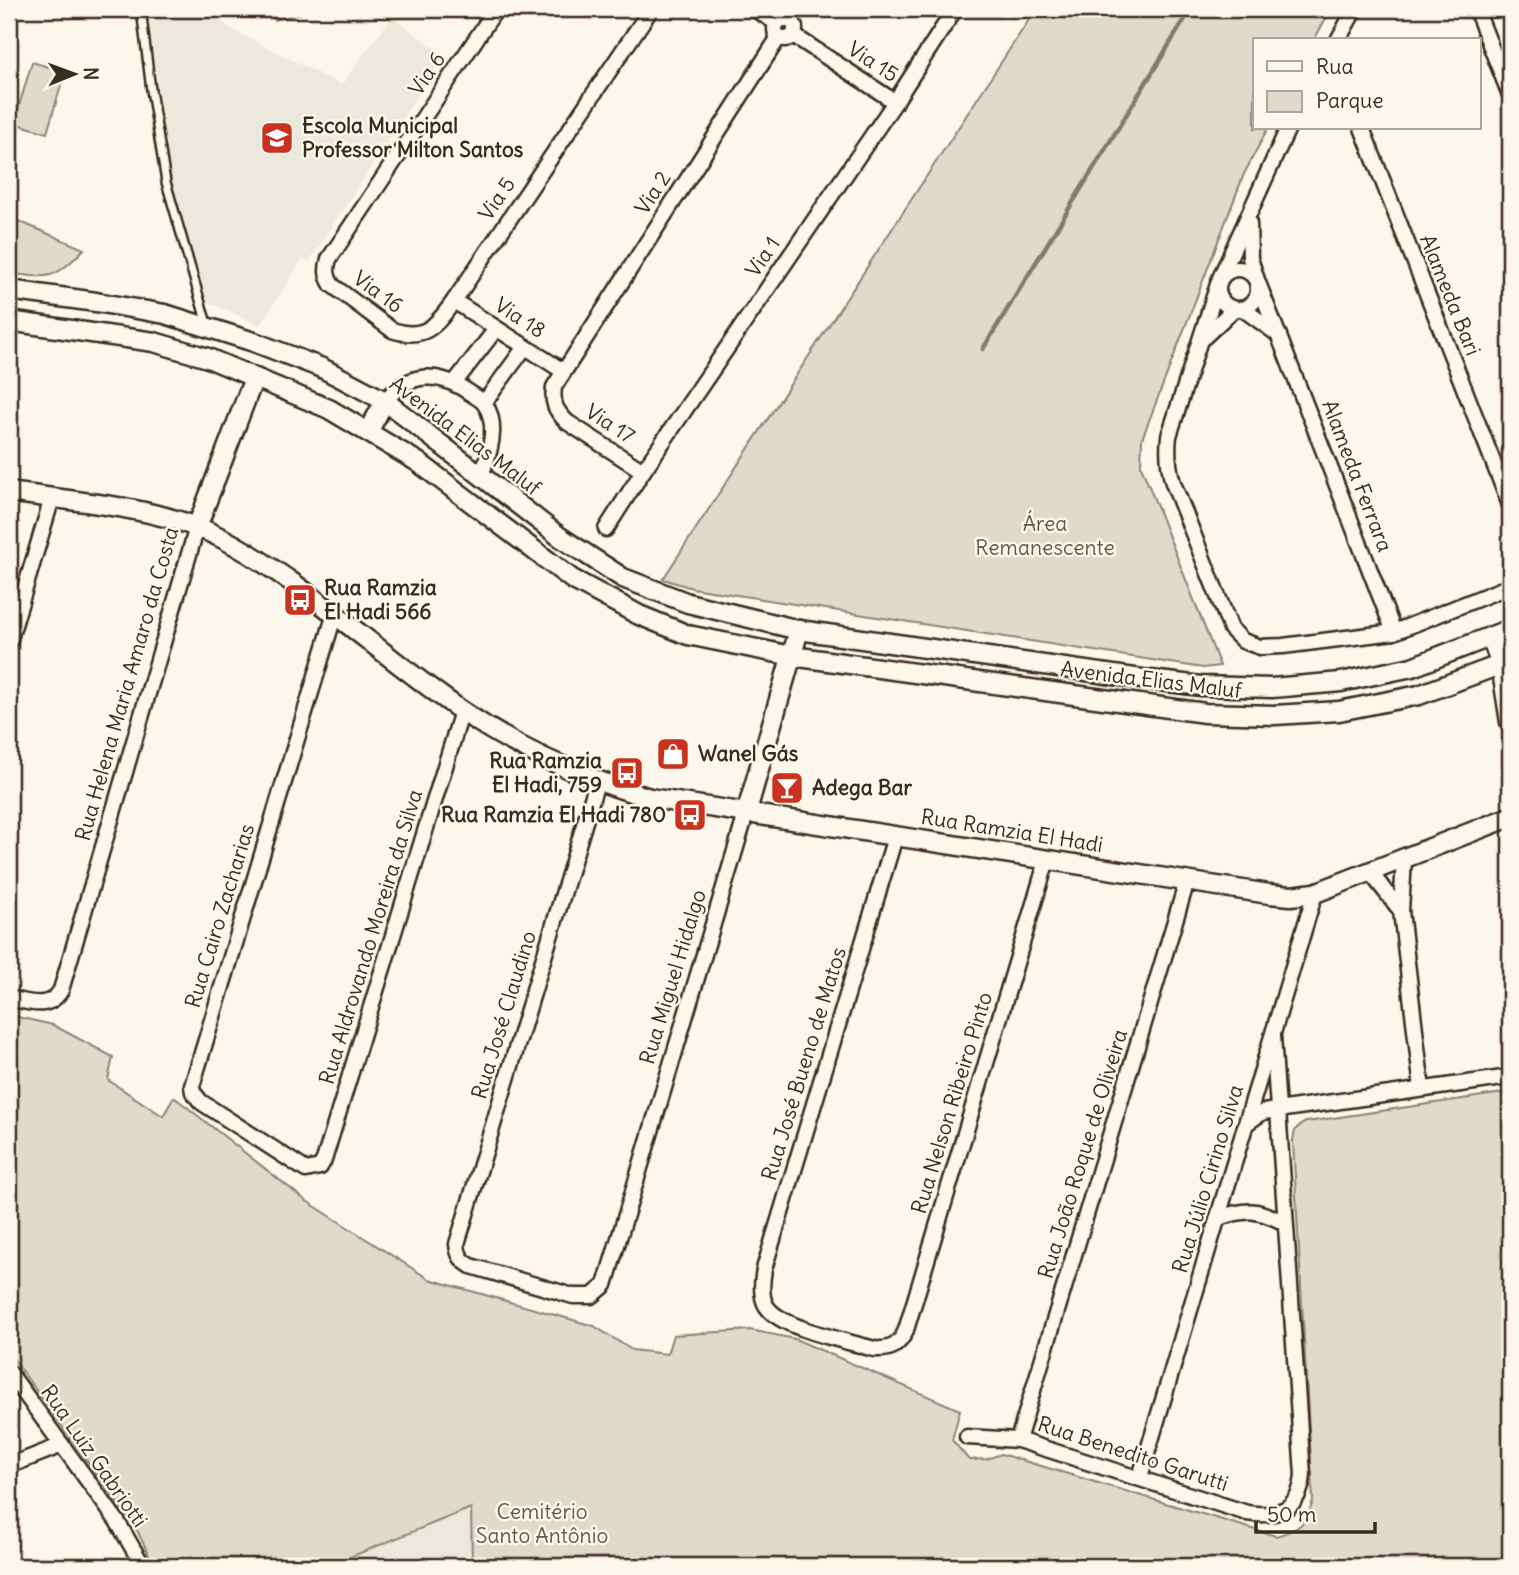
<svg xmlns="http://www.w3.org/2000/svg" width="1519" height="1575" viewBox="0 0 1519 1575" font-family="Delius,sans-serif">
  <style>
    .built { fill: #ede8dd }
    .green { fill: #dfd9ce; stroke: #8d8276; stroke-width: 2 }
    .lines { fill: none; stroke-linecap: round; stroke-linejoin: round }
    .stream { stroke: #85796d; stroke-width: 4.5 }
    .service-casing { stroke: #3b2a1e; stroke-width: 12 }
    .minor-casing { stroke: #3b2a1e; stroke-width: 19 }
    .tertiary-casing { stroke: #3b2a1e; stroke-width: 23 }
    .service { stroke: #fbf7ec; stroke-width: 7 }
    .minor { stroke: #fbf7ec; stroke-width: 14 }
    .tertiary { stroke: #fbf7ec; stroke-width: 18 }
    .labels { text-anchor: middle; stroke-width: 5; stroke-linejoin: round; paint-order: stroke }
    .street-label { font-size: 21px; fill: #3b2a1e; stroke: #fbf7ec }
    .poi-label { font-size: 21px; font-weight: bold; fill: #3b2a1e; stroke: #fbf7ec; text-anchor: start }
    .park-label { font-size: 21px; fill: #64564a; stroke: #fbf7ec }
  </style>
  <rect width="100%" height="100%" fill="#fbf7ec"/>
  <filter id="ink" filterUnits="userSpaceOnUse"><feTurbulence type="fractalNoise" baseFrequency=".0143" numOctaves="2"/><feDisplacementMap in="SourceGraphic" scale="14" xChannelSelector="R" yChannelSelector="G"/><feConvolveMatrix kernelMatrix="1 2 1 2 8 2 1 2 1" color-interpolation-filters="sRGB"/></filter>
  <g filter="url(#ink)">
    <g class="built">
      <path d="M147,9h64l18,19 112,57 51,-68 52,38 -135,207 -6,-3 -43,66 -52,-23 -36,-111z"/>
      <path d="M471,1507l1,59h-144z"/>
    </g>
    <g class="green">
      <path d="M265,9h51l-41,11z"/>
      <path d="M1036,9h295l-17,31h-59v88h13l-24,46 -102,265 -1,27 79,200 -17,2 -511,-80 -29,-9z"/>
      <path d="M32,62l33,10 -18,61 -33,-10z"/>
      <path d="M9,217l75,32c-30,31 -34,30 -75,24z"/>
      <path d="M9,1015l44,10 60,32 -5,23 55,36 11,-19 131,103 124,79 165,47 38,24 35,4 6,-19 77,-5 45,9 165,71 -8,30 17,20 18,-1 14,-5 275,82c24,-7 29,-11 37,-35l-20,-359c1,-11 2,-15 13,-20l204,-30v474h-1038l-1,-58 -143,58h-174l-16,-34 -129,-179z"/>
    </g>
    <g class="lines">
      <path class="stream" d="M983,349l208,-340"/>
      <defs>
        <path id="service" d="M141,9l10,81 15,92 41,142"/>
        <g id="minor">
          <path d="M496,9l-167,250c-3,10 -3,17 3,26l60,45c34,11 44,-5 62,-29l197,-292"/>
          <path d="M754,9l23,14"/>
          <path d="M1476,9l34,86"/>
          <circle cx="785" cy="29" r="10"/>
          <path d="M793,35l102,67"/>
          <path d="M1338,40l17,-31"/>
          <path d="M1288,128l-68,150 -51,158c-2,17 -1,30 4,47l58,146 12,12 17,6 23,-1 111,-14 116,-46"/>
          <path d="M1362,128l148,377"/>
          <path d="M1249,223l1,35 7,22 137,352"/>
          <circle cx="1238" cy="289" r="20"/>
          <path d="M454,301l109,70"/>
          <path d="M1243,309l36,26"/>
          <path d="M1204,337l30,-28"/>
          <path d="M455,382l41,-53"/>
          <path d="M385,401c25,-30 54,-30 85,-8 4,3 11,6 14,10 15,20 6,51 -3,72"/>
          <path d="M484,403l41,-56"/>
          <path d="M643,471l-76,-49c-12,-12 -15,-19 -13,-35l225,-350"/>
          <path d="M606,529l37,-58 252,-369 60,-93"/>
          <path d="M335,613l-143,473 1,6 8,10 105,68 14,-3 4,-7 138,-449"/>
          <path d="M9,642l43,-144"/>
          <path d="M597,782l-140,462c1,11 4,16 14,22l102,30h19l13,-11 141,-471"/>
          <path d="M895,837l-131,432c-2,12 -4,28 3,38 15,22 81,34 107,42 17,1 25,-3 32,-19l141,-470"/>
          <path d="M1370,872l31,39 3,-52"/>
          <path d="M1401,911l21,178"/>
          <path d="M9,998c19,4 40,13 52,-8l136,-463"/>
          <path d="M1247,1123l16,-11 247,-35"/>
          <path d="M1218,1218c30,-10 39,-9 67,5"/>
          <path d="M9,1372l108,149 26,45"/>
          <path d="M967,1437l51,3 229,73c31,5 53,-4 56,-38l-30,-439"/>
          <path d="M1018,1440l169,-559"/>
          <path d="M9,1466l53,-21"/>
          <path d="M1140,1477l175,-584"/>
        </g>
        <g id="tertiary">
          <path d="M9,290l87,12 69,12 89,28 68,26 63,33 175,136 63,41 65,25 111,27 343,49 59,7 71,2 69,-6 71,-15 98,-38"/>
          <path d="M9,321l145,21 54,16 121,51 89,53 154,117 67,36 49,20 104,21 413,57 70,2 64,-4 80,-16 91,-34"/>
          <path d="M368,432l17,-31"/>
          <path d="M9,492c61,9 129,13 188,35 34,13 66,35 96,56 57,41 111,88 169,128 58,40 121,67 188,87l619,96 22,2 24,-3 195,-76"/>
          <path d="M197,527l57,-149"/>
          <path d="M1491,637l10,28 9,57"/>
          <path d="M746,814l53,-184"/>
        </g>
      </defs>
      <use href="#service" class="service-casing"/>
      <use href="#minor" class="minor-casing"/>
      <use href="#tertiary" class="tertiary-casing"/>
      <use href="#service" class="service"/>
      <use href="#minor" class="minor"/>
      <use href="#tertiary" class="tertiary"/>
    </g>
  </g>
  <defs>
    <symbol id="school-square" viewBox="-11 -11 22 22"><rect x="-9" y="-9" width="18" height="18" rx="4" fill="#c8321e" stroke="#fbf7ec"/><path d="M0-5L7-2L0 1L-7-2ZM-4 1L0 2.5L4 1V4Q0 6-4 4Z" fill="#fff"/></symbol>
    <symbol id="bus-square" viewBox="-11 -11 22 22"><rect x="-9" y="-9" width="18" height="18" rx="4" fill="#c8321e" stroke="#fbf7ec"/><path d="M-5-6H5V4H4V6H2V4H-2V6H-4V4H-5ZM-3.5-4V0h7V-4ZM-3.5 1.2v1.5H-2V1.2ZM2 1.2v1.5H3.5V1.2Z" fill="#fff"/></symbol>
    <symbol id="shop-square" viewBox="-11 -11 22 22"><rect x="-9" y="-9" width="18" height="18" rx="4" fill="#c8321e" stroke="#fbf7ec"/><path d="M-5-2.5h2.3a2.7 3.5 0 0 1 5.4 0H5L5.5 6h-11ZM-1.5-2.5h3a1.5 2.3 0 0 0-3 0Z" fill="#fff"/></symbol>
    <symbol id="bar-square" viewBox="-11 -11 22 22"><rect x="-9" y="-9" width="18" height="18" rx="4" fill="#c8321e" stroke="#fbf7ec"/><path d="M-6-5H6L.8 .8V4.5H3.5V6h-7V4.5H-.8V.8Z" fill="#fff"/></symbol>
  </defs>
  <g fill-rule="evenodd">
    <use href="#school-square" x="258" y="119" width="38" height="38"/>
    <use href="#bus-square" x="281" y="581" width="38" height="38"/>
    <use href="#shop-square" x="654" y="735" width="38" height="38"/>
    <use href="#bus-square" x="608" y="754" width="38" height="38"/>
    <use href="#bar-square" x="768" y="769" width="38" height="38"/>
    <use href="#bus-square" x="671" y="796" width="38" height="38"/>
  </g>
  <g class="labels">
    <g class="street-label">
      <text transform="translate(873 62) rotate(33)" y="7">Via 15</text>
      <text transform="translate(427 74) rotate(-56)" y="7">Via 6</text>
      <text transform="translate(653 193) rotate(-57)" y="7">Via 2</text>
      <text transform="translate(497 199) rotate(-56)" y="7">Via 5</text>
      <text transform="translate(763 257) rotate(-56)" y="7">Via 1</text>
      <text transform="translate(378 292) rotate(36)" y="7">Via 16</text>
      <text transform="translate(1450 295) rotate(68)" y="7">Alameda Bari</text>
      <text transform="translate(520 318) rotate(33)" y="7">Via 18</text>
      <text transform="translate(610 424) rotate(33)" y="7">Via 17</text>
      <text transform="translate(465 436) rotate(37)" y="7">Avenida Elias Maluf</text>
      <text transform="translate(1357 476) rotate(69)" y="7">Alameda Ferrara</text>
      <text transform="translate(1151 680) rotate(7)" y="7">Avenida Elias Maluf</text>
      <text transform="translate(127 684) rotate(-74)" y="7">Rua Helena Maria Amaro da Costa</text>
      <text transform="translate(1012 831) rotate(9)" y="7">Rua Ramzia El Hadi</text>
      <text transform="translate(220 916) rotate(-73)" y="7">Rua Cairo Zacharias</text>
      <text transform="translate(371 937) rotate(-73)" y="7">Rua Aldrovando Moreira da Silva</text>
      <text transform="translate(673 977) rotate(-73)" y="7">Rua Miguel Hidalgo</text>
      <text transform="translate(504 1015) rotate(-73)" y="7">Rua José Claudino</text>
      <text transform="translate(804 1064) rotate(-73)" y="7">Rua José Bueno de Matos</text>
      <text transform="translate(952 1103) rotate(-73)" y="7">Rua Nelson Ribeiro Pinto</text>
      <text transform="translate(1083 1154) rotate(-73)" y="7">Rua João Roque de Oliveira</text>
      <text transform="translate(1208 1179) rotate(-73)" y="7">Rua Júlio Cirino Silva</text>
      <text transform="translate(1133 1454) rotate(18)" y="7">Rua Benedito Garutti</text>
      <text transform="translate(94 1456) rotate(55)" y="7">Rua Luiz Gabriotti</text>
    </g>
    <g class="poi-label">
      <text x="302" y="133">Escola Municipal<tspan x="302" dy="24">Professor Milton Santos</tspan></text>
      <text x="324" y="595">Rua Ramzia<tspan x="324" dy="24">El Hadi 566</tspan></text>
      <text x="698" y="761">Wanel Gás</text>
      <text x="602" y="768" text-anchor="end">Rua Ramzia<tspan x="602" dy="24">El Hadi, 759</tspan></text>
      <text x="812" y="795">Adega Bar</text>
      <text x="666" y="822" text-anchor="end">Rua Ramzia El Hadi 780</text>
    </g>
    <g class="park-label">
      <text x="1045" y="531">Área<tspan x="1045" dy="24">Remanescente</tspan></text>
      <text x="542" y="1519">Cemitério<tspan x="542" dy="24">Santo Antônio</tspan></text>
    </g>
  </g>
  <rect width="1519" height="1575" fill="none" stroke="#fbf7ec" stroke-width="35"/>
  <rect x="18" y="18" width="1484" height="1540" fill="none" stroke="#3b2a1e" stroke-width="2.5" filter="url(#ink)"/>
  <rect x="1253" y="38" width="228" height="91" fill="#fbf7ec" stroke="#aea59a" stroke-width="2"/>
  <rect x="1267" y="61" width="35" height="10" fill="#fbf7ec" stroke="#aea59a" stroke-width="2"/>
  <text x="1316" y="74" font-size="21" fill="#3b2a1e">Rua</text>
  <rect x="1267" y="91" width="35" height="21" fill="#dfd9ce" stroke="#aea59a" stroke-width="2"/>
  <text x="1316" y="108" font-size="21" fill="#3b2a1e">Parque</text>
  <g transform="translate(74 74) rotate(89)" stroke="#fbf7ec" stroke-width="5" paint-order="stroke">
  <path d="M0-5L12 26L0 18L-12 26Z" fill="#3b2a1e"/>
  <text y="-10" font-size="19" font-weight="bold" text-anchor="middle" fill="#3b2a1e">N</text>
  </g>
  <path d="M1256 1522v10h119v-10" fill="none" stroke="#3b2a1e" stroke-width="3.5"/>
  <text x="1267" y="1522" font-size="21" fill="#3b2a1e" stroke="#fbf7ec" stroke-width="5" paint-order="stroke">50 m</text>
</svg>
